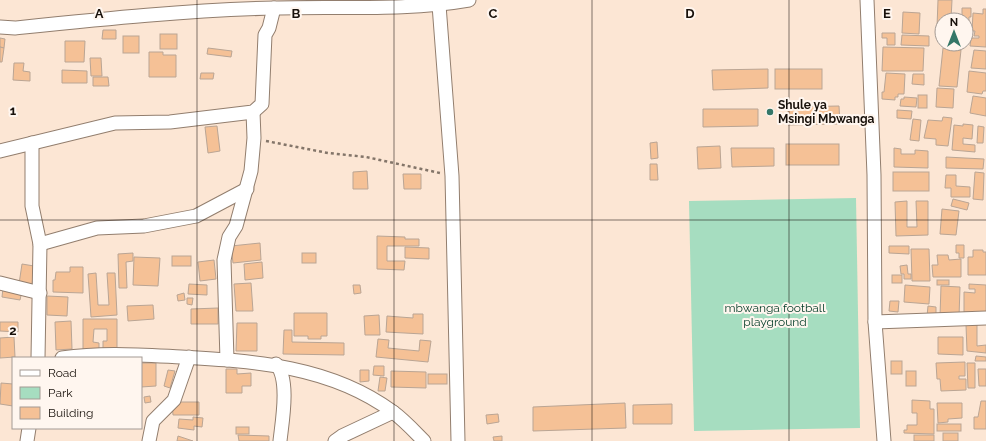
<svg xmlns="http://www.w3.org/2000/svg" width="986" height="441" viewBox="0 0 986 441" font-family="Raleway,sans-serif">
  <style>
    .green { fill: #a6ddc0 }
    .building { fill: #f5c196; stroke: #baa594 }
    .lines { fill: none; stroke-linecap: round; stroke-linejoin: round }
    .minor-casing { stroke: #927e6e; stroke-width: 15 }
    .path { stroke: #837569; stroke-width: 2.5; stroke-dasharray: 3 3; stroke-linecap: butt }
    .minor { stroke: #fff; stroke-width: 13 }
    .grid { fill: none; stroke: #18110b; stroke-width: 1; stroke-opacity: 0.55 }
    .poi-dot { fill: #357768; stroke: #fff6ef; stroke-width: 1.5 }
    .labels { text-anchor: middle; stroke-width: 4; stroke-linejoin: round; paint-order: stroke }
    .poi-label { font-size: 12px; font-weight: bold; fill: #18110b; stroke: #fff6ef; text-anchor: start }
    .park-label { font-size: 12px; fill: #023b26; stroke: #fff6ef }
    .grid-label { font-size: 13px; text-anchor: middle; font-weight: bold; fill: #18110b; stroke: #fff6ef; stroke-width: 4; stroke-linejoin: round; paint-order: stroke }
  </style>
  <rect width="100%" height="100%" fill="#fce6d4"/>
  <path class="green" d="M856,198l4,230 -166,3 -5,-230z"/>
  <g class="building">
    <path d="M938,0h14l-1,20h-9v7h-5z"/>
    <path d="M962,8h9v9h-2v21h-3v-18h-4z"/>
    <path d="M983,9h3v38l-16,-1 1,-8h8v-2h-5l1,-5h-3l1,-18 10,1z"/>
    <path d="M903,12l17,1 -1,21 -17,-1z"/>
    <path d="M103,30h13v9h-14z"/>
    <path d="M882,33h13v12h-8v-7h-5z"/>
    <rect x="160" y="34" width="17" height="15"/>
    <path d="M902,35l27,1v10l-28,-1z"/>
    <rect x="123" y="36" width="16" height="17"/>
    <path d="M0,38l5,1 -1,9 -4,-1z"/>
    <path d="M65,41h20l-1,21h-19z"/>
    <path d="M0,47l4,1 -2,14h-2z"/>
    <path d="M883,47l41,1 -1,23h-41z"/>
    <path d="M208,48l24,3 -1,6 -24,-3z"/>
    <path d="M943,48l18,2 -4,37 -18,-1z"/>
    <path d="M974,50l12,1v18l-15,-1z"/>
    <path d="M149,52h14v3h13v22h-27z"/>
    <path d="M90,58h11l1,18h-11z"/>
    <path d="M14,63h10l-1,8 7,1v9l-17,-1z"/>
    <path d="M768,69v19l-55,2 -1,-20z"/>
    <rect x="775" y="69" width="47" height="20"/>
    <path d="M62,70l25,1v12h-25z"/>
    <path d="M969,71l17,2v18h-3l-1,3 -15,-2z"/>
    <path d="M201,73h13l-1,6h-13z"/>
    <path d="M886,73l19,1 -1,20h-6v3h-3v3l-13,-1v-7h2z"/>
    <path d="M913,74h11v11l-12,-1z"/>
    <path d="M93,77h15l1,9h-16z"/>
    <path d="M937,88l17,1 -1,19 -17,-1z"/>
    <rect x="918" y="95" width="9" height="13"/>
    <path d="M973,96l13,2v18l-16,-3z"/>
    <path d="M904,97l13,1 -1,9 -16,-1 1,-7h3z"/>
    <path d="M839,106l1,18 -52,1v-18z"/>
    <path d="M703,109h55v17l-55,1z"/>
    <path d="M897,110l15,1 -1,8 -14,-1z"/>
    <path d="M943,117l9,1 -4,28 -12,-1v-6l-12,-1 4,-18 14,1z"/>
    <path d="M913,119l8,1 -2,21 -9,-1z"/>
    <path d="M963,124l10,1 -1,14 -9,-1v6l12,1v7l-23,-2 2,-25 9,1z"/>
    <path d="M217,126l3,25 -12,2 -3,-26z"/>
    <path d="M978,126l6,1 -1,16h-6z"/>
    <path d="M657,142l1,16 -7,1 -1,-16z"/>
    <rect x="786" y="144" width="53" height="21"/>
    <path d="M720,146l1,22 -23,1 -1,-22z"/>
    <path d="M731,148h43v18l-42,1z"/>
    <path d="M894,148l7,1v5h14v-4l13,1v17l-34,-1z"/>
    <path d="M946,157l38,2 -1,10 -37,-1z"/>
    <path d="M650,164h7l1,16h-8z"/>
    <path d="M367,171l1,18h-15v-17z"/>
    <rect x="893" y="172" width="36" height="19"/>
    <path d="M975,172l9,1 -1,27 -10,-1z"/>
    <path d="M403,174h18v15h-17z"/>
    <path d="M946,175h10v11l14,1v10h-19v-9h-6z"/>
    <path d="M953,199l16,4 -2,7 -16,-4z"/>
    <path d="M907,201v26h10l-1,-26h12v34l-32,1 -1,-34z"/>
    <path d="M942,209l17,2 -3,24 -16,-1z"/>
    <path d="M377,236l28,1v2h14v7h-32v15h18l-1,9 -27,-1z"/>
    <path d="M260,243l1,17 -28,3 -2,-17z"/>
    <path d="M956,245h8v13h-5v-5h-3z"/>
    <path d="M889,246h20v8l-20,-1z"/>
    <path d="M405,247l24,1v11l-24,-1z"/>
    <path d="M911,249h18l1,32h-18z"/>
    <path d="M973,250h10v2h3v23h-18v-18h5z"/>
    <path d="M133,253v8l-7,1 1,26h-8l-1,-34z"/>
    <rect x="302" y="253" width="14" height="10"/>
    <path d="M937,255h11l1,5 12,-1v18h-28l-1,-12h6z"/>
    <rect x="172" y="256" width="19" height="10"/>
    <path d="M134,257l26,1 -2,28 -25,-1z"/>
    <path d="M214,260l2,19 -16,2 -2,-19z"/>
    <path d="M262,262l1,16 -18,2 -1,-16z"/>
    <path d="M22,264l12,2 -2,19 -13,-1z"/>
    <path d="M907,265l1,9h3v5h-7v-5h-3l-1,-8z"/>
    <path d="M70,267h13v26l-30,-1v-12h2l1,-8h14z"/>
    <path d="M96,273l2,32h11l-2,-32h8l2,42 -26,2 -3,-43z"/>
    <rect x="892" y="275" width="10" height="8"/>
    <rect x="937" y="280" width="12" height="5"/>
    <path d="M251,283l2,28h-17l-2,-27z"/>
    <path d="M189,284l18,1v10l-19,-1z"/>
    <path d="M969,284l17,1v28l-22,-1v-20l11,1v-4h-6z"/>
    <path d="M353,285h7l1,8 -7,1z"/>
    <path d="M905,285l25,2 -1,17 -25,-2z"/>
    <path d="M941,286l19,1 -1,30 -19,-1z"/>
    <path d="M3,288l19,3 -2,9 -18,-3z"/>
    <path d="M184,293l1,7 -7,1 -1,-6z"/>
    <path d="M47,296l21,1 -1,19 -20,-1z"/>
    <path d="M187,298h6l-1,7 -5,-1z"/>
    <path d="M890,301h9l-1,11 -9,-1z"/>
    <path d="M153,305l1,14 -26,2 -1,-15z"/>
    <path d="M928,306l8,1v9h-9z"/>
    <path d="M218,308v16h-27v-15z"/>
    <path d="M294,313h33v23h-6v3h-13v-3h-14z"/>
    <path d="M413,314h10v20l-37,-2 1,-16 26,2z"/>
    <path d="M379,315l1,20h-15l-1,-19z"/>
    <path d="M83,319h34v32h-14v-10h4v-12h-13l-1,13 6,1v8h-16z"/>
    <path d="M71,321l1,28 -16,1 -1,-28z"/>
    <path d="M0,322h18v10l-18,-1z"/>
    <path d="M237,323h20v28h-21z"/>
    <path d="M977,324v22l9,-1v8l-19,-2 -1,-26z"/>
    <path d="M284,330h8v12l52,1v12l-61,-1z"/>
    <path d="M14,337l1,20 -15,1v-20z"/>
    <path d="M938,337h25v18l-25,-1z"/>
    <path d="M378,339l11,1 -1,8 31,3 1,-11 11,1 -3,21 -52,-5z"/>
    <path d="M976,356l10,1v4h-11z"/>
    <rect x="891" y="361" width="11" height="13"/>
    <path d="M965,362v14h-6v3h7v11l-25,1 -1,-12h-3l-1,-16z"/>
    <path d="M141,363h15v23l-15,1z"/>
    <path d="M967,363h8v25h-7z"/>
    <path d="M374,366h10v10l-11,-1z"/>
    <path d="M226,369h11v5l14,-1v13h-9v7h-16z"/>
    <path d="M978,369h8v17h-7z"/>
    <path d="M168,370l7,1 -5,17 -6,-2z"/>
    <path d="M360,370h9v11l-9,1z"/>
    <path d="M391,371l35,1v16l-35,-1z"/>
    <rect x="906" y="371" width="10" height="15"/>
    <rect x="428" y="374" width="19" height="10"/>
    <path d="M380,377l7,1 -2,13h-7z"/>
    <path d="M1,383l12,1v22l-13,-2z"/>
    <path d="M150,396l1,6 -6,1 -1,-6z"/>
    <path d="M912,400l18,1v8h4v25l-30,-1v-3h3v-5h10v-12h-5z"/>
    <path d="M981,401h5v28h-12v-12h4z"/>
    <path d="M172,402h27v13h-26z"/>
    <path d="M625,403l1,25 -93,3v-24z"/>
    <path d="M937,403h25v15l-14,1v3l-10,1z"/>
    <path d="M672,404v20h-39v-19z"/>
    <path d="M498,414l1,8 -12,2 -1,-9z"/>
    <path d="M193,417l10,1 -1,9 -8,-1v4l-16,-2 1,-9 14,1z"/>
    <rect x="937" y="424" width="24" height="7"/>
    <rect x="236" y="427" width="13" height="7"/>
    <rect x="943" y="433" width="15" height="8"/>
    <path d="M238,435l31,1v5h-30z"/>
    <rect x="914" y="435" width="20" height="6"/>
    <path d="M178,436l15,5h-16z"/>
    <path d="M502,436v5h-8l-1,-4z"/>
  </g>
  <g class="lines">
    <defs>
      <g id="minor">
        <path d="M867,0l7,175 1,147 9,119"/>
        <path d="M439,5l13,171 6,265"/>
        <path d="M0,27l15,1c87,-9 173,-18 260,-20 64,-2 131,3 194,-8"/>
        <path d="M32,143v63l8,38 -2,114"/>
        <path d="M0,151l115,-28 55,-1 83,-10 9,-8 3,-69 4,-7 5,-20"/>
        <path d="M40,244l57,-16 47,-2 52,-10 51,-27"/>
        <path d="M0,283l40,10"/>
        <path d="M875,322l111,-4"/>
        <path d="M62,358c40,-6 79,-3 119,-1 73,4 150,9 212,55 11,8 21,19 31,29"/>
        <path d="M227,360l-3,-100 5,-23 7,-11 15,-55 3,-33 -1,-26"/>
        <path d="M276,364c14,15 6,58 4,77"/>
        <path d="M27,441l2,-13"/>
        <path d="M149,441l4,-20 21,-21 15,-43"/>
        <path d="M335,441l7,-5 51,-24"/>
      </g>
    </defs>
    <use href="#minor" class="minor-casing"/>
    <path class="path" d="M266,141l62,12 38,4 74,16"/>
    <use href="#minor" class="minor"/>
  </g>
  <path class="grid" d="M197,0v441M394,0v441M592,0v441M789,0v441M0,220h986"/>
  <circle class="poi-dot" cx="770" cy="112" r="4"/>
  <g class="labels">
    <g class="poi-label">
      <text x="778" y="109">Shule ya<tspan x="778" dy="14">Msingi Mbwanga</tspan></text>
    </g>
    <g class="park-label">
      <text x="775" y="312">mbwanga football<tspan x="775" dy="14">playground</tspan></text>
    </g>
  </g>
  <g class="grid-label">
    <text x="99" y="18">A</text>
    <text x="296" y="18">B</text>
    <text x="493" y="18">C</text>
    <text x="690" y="18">D</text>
    <text x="887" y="18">E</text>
    <text x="13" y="115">1</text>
    <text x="13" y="335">2</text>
  </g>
  <rect x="12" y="357" width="130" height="72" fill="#fff6ef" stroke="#a39a94"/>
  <rect x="20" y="370" width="20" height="6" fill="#ffffff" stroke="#a39a94"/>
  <text x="48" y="377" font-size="12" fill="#18110b">Road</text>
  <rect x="20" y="387" width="20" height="12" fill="#a6ddc0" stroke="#a39a94"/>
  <text x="48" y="397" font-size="12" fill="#18110b">Park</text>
  <rect x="20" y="407" width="20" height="12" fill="#f5c196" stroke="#a39a94"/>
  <text x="48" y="417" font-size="12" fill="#18110b">Building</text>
  <g transform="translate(954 32)"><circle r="19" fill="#fff6ef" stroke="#a39a94"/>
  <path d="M0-3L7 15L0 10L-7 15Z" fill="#357768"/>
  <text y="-6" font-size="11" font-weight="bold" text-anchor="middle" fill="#18110b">N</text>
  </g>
</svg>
